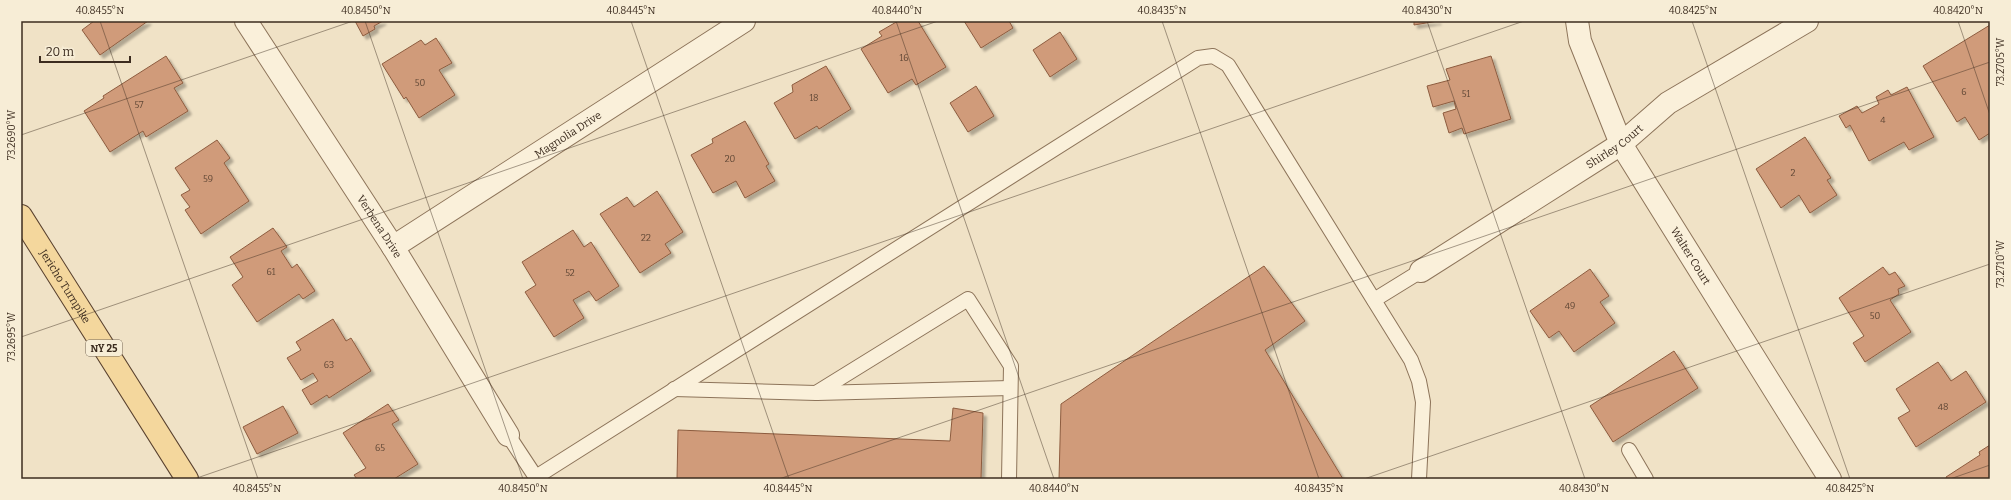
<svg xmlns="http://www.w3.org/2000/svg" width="2011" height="500" viewBox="0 0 2011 500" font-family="Bitter,serif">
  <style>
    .building { fill: #d09b7a; stroke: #8d5c3f; filter: url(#shadow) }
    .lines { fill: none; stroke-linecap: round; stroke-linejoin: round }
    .service-casing { stroke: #8d745a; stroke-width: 16 }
    .minor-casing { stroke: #8d745a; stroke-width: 24 }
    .primary-casing { stroke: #5a422f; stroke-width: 24 }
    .service { stroke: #faf0da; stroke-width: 14 }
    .minor { stroke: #faf0da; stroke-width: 22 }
    .primary { stroke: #f4d79d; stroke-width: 22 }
    .ticks { fill: none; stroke: #3c2c1f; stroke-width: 1; stroke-opacity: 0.45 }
    .labels { text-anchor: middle; stroke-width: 3; stroke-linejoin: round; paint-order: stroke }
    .number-label { font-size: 9px; fill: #614836 }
    .shield { fill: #f7edd6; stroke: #746656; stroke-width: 1 }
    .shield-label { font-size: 10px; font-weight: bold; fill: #3c2c1f }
    .street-label { font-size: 11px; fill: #3c2c1f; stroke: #f7edd6 }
    .neatline { fill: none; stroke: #3c2c1f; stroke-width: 1.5 }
    .ticks-label { font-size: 10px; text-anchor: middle; fill: #3c2c1f }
  </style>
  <defs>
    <filter id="shadow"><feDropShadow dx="3.5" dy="3.5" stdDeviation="1" flood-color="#0004"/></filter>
  </defs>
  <rect width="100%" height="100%" fill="#f0e2c6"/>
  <g class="building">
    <path d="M94,21h54l-48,34 -18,-25z"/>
    <path d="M355,21h28l-9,5 1,3 -12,7z"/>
    <path d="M898,21h20l28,46 -30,18 -4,-6 -24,14 -27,-44 21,-13 -3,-4z"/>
    <path d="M964,21h45l4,7 -32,20z"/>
    <path d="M1414,21h24l-24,4z"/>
    <path d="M1990,25v108l-11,7 -14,-23 -8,5 -34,-56z"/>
    <path d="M1060,32l17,27 -27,18 -17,-27z"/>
    <path d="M436,38l16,25 -13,7 16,25 -36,23 -13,-21 -2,2 -22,-35 39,-24 4,5z"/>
    <path d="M166,56l17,27 -9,5 14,23 -42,26 -3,-6 -33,21 -26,-41 20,-13 -1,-2z"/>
    <path d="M1491,56l20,63 -47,15 -2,-6 -13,5 -6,-20 13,-4 -2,-8 -21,6 -6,-21 23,-6 -4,-11z"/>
    <path d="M826,66l25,43 -32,20 -2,-3 -22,13 -21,-36 19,-11 -1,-7z"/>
    <path d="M976,86l18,30 -26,16 -18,-29z"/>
    <path d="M1907,87l27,50 -25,13 -5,-8 -35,19 -19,-36 -4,3 -7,-12 18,-10 5,7 17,-9 -3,-7 12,-7 3,5z"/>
    <path d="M745,121l24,43 -3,2 9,15 -30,17 -9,-17 -23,12 -22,-38 22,-12 -1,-4z"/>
    <path d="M1805,137l26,41 -4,2 10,15 -27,18 -11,-18 -18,13 -25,-39z"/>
    <path d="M217,140l13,18 -6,5 25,38 -48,33 -16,-24 5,-3 -9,-12 9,-5 -15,-22z"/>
    <path d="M657,191l26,41 -18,12 6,9 -31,20 -40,-59 27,-17 7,10z"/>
    <path d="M273,228l14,19 -6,4 11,17 5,-4 18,27 -12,8 -4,-5 -42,28 -25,-37 11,-8 -13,-20z"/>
    <path d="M573,230l11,17 7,-5 28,44 -23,15 -7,-10 -16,9 11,18 -30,19 -29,-45 11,-7 -14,-23z"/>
    <path d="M1264,266l41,55 -40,29 78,129h-284l2,-75z"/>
    <path d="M1883,267l6,8 6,-3 10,14 -7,3 1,5 -9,6 21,32 -46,30 -12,-19 11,-7 -25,-38z"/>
    <path d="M1590,269l19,27 -9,6 15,21 -41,29 -15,-21 -10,7 -19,-27z"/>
    <path d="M333,319l13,22 5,-3 20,33 -42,27 -2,-3 -16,10 -9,-15 16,-9 -5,-8 -12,7 -14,-22 14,-8 -5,-8z"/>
    <path d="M1674,351l24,37 -85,54 -23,-36z"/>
    <path d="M1938,362l13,19 15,-10 20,31 -70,45 -18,-29 12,-7 -14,-22z"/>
    <path d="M388,404l11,16 -7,4 26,40 -24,15h-37l-3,-4 12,-7 -23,-35z"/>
    <path d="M283,406l15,27 -41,21 -14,-27z"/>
    <path d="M953,408l30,5 -2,66h-304l1,-49 272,11z"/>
    <path d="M1990,445v34h-43l-1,-2 34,-22 -1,-3z"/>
  </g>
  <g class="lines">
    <defs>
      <g id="service">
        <path d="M1374,300l47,-29"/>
        <path d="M674,389l142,4 152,-94 43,67 -2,113"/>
        <path d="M817,393l193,-5"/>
        <path d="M508,435l29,44"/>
        <path d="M1629,450l17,29"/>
        <path d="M536,477l651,-412 11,-7 15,-2 15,9 183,295 8,21 4,21 -4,77"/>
      </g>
      <g id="minor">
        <path id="s1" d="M246,21l147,226 115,188"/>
        <path id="s2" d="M1577,21l3,20 41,103 209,335"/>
        <path id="s3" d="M393,247l351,-226"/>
        <path id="s4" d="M1421,271l200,-127 47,-41 139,-82"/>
      </g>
      <g id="primary">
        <path id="s5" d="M21,216l166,263"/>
      </g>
    </defs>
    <use href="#service" class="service-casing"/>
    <use href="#minor" class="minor-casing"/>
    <use href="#primary" class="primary-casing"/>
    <use href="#service" class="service"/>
    <use href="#minor" class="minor"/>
    <use href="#primary" class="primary"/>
  </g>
  <path class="ticks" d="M100,21l158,458M365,21l158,458M631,21l158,458M896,21l158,458M1162,21l157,458M1427,21l158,458M1692,21l158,458M1958,21l32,94M21,135l332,-114M21,337l917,-316M194,479l1330,-458M779,479l1211,-417M1364,479l626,-215M1950,479l40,-14"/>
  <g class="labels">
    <g class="number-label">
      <text x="904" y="61">16</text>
      <text x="420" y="86">50</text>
      <text x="1964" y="95">6</text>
      <text x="1466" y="97">51</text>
      <text x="814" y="101">18</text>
      <text x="139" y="108">57</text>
      <text x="1883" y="123">4</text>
      <text x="730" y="162">20</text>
      <text x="1793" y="176">2</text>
      <text x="208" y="182">59</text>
      <text x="646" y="241">22</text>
      <text x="271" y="275">61</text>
      <text x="570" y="276">52</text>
      <text x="1570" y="309">49</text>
      <text x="1875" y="319">50</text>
      <text x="329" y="368">63</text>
      <text x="1943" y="410">48</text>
      <text x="380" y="451">65</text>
    </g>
    <rect class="shield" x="86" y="340" width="36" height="16" rx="3"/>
    <g class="shield-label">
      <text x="104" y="352">NY 25</text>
    </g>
    <g class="street-label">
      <text dy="4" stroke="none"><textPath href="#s3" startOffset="208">Magnolia Drive</textPath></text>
      <text dy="4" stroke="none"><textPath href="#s4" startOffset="230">Shirley Court</textPath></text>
      <text dy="4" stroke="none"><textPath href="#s1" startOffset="245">Verbena Drive</textPath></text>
      <text dy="4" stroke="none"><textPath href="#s2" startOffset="263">Walter Court</textPath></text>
      <text dy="4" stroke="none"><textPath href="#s5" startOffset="83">Jericho Turnpike</textPath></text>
    </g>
  </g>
  <rect width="2011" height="500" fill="none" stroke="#f7edd6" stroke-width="44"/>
  <path d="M40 56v6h90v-6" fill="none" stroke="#3c2c1f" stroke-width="2"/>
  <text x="46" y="56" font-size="12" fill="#3c2c1f" stroke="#f7edd6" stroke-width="3" paint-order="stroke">20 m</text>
  <rect x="22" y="22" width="1967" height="456" class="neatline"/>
  <g class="ticks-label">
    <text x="100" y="14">40.8455°N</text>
    <text x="366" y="14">40.8450°N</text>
    <text x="631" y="14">40.8445°N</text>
    <text x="897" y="14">40.8440°N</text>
    <text x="1162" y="14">40.8435°N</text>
    <text x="1427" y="14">40.8430°N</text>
    <text x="1693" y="14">40.8425°N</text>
    <text x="1958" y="14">40.8420°N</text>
    <text transform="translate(2000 62) rotate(-90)" y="4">73.2705°W</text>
    <text transform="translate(11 135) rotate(-90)" y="4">73.2690°W</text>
    <text transform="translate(2000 264) rotate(-90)" y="4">73.2710°W</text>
    <text transform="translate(11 337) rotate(-90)" y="4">73.2695°W</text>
    <text x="257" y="492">40.8455°N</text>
    <text x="523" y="492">40.8450°N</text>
    <text x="788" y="492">40.8445°N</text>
    <text x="1054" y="492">40.8440°N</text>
    <text x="1319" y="492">40.8435°N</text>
    <text x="1584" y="492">40.8430°N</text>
    <text x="1850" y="492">40.8425°N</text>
  </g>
</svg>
